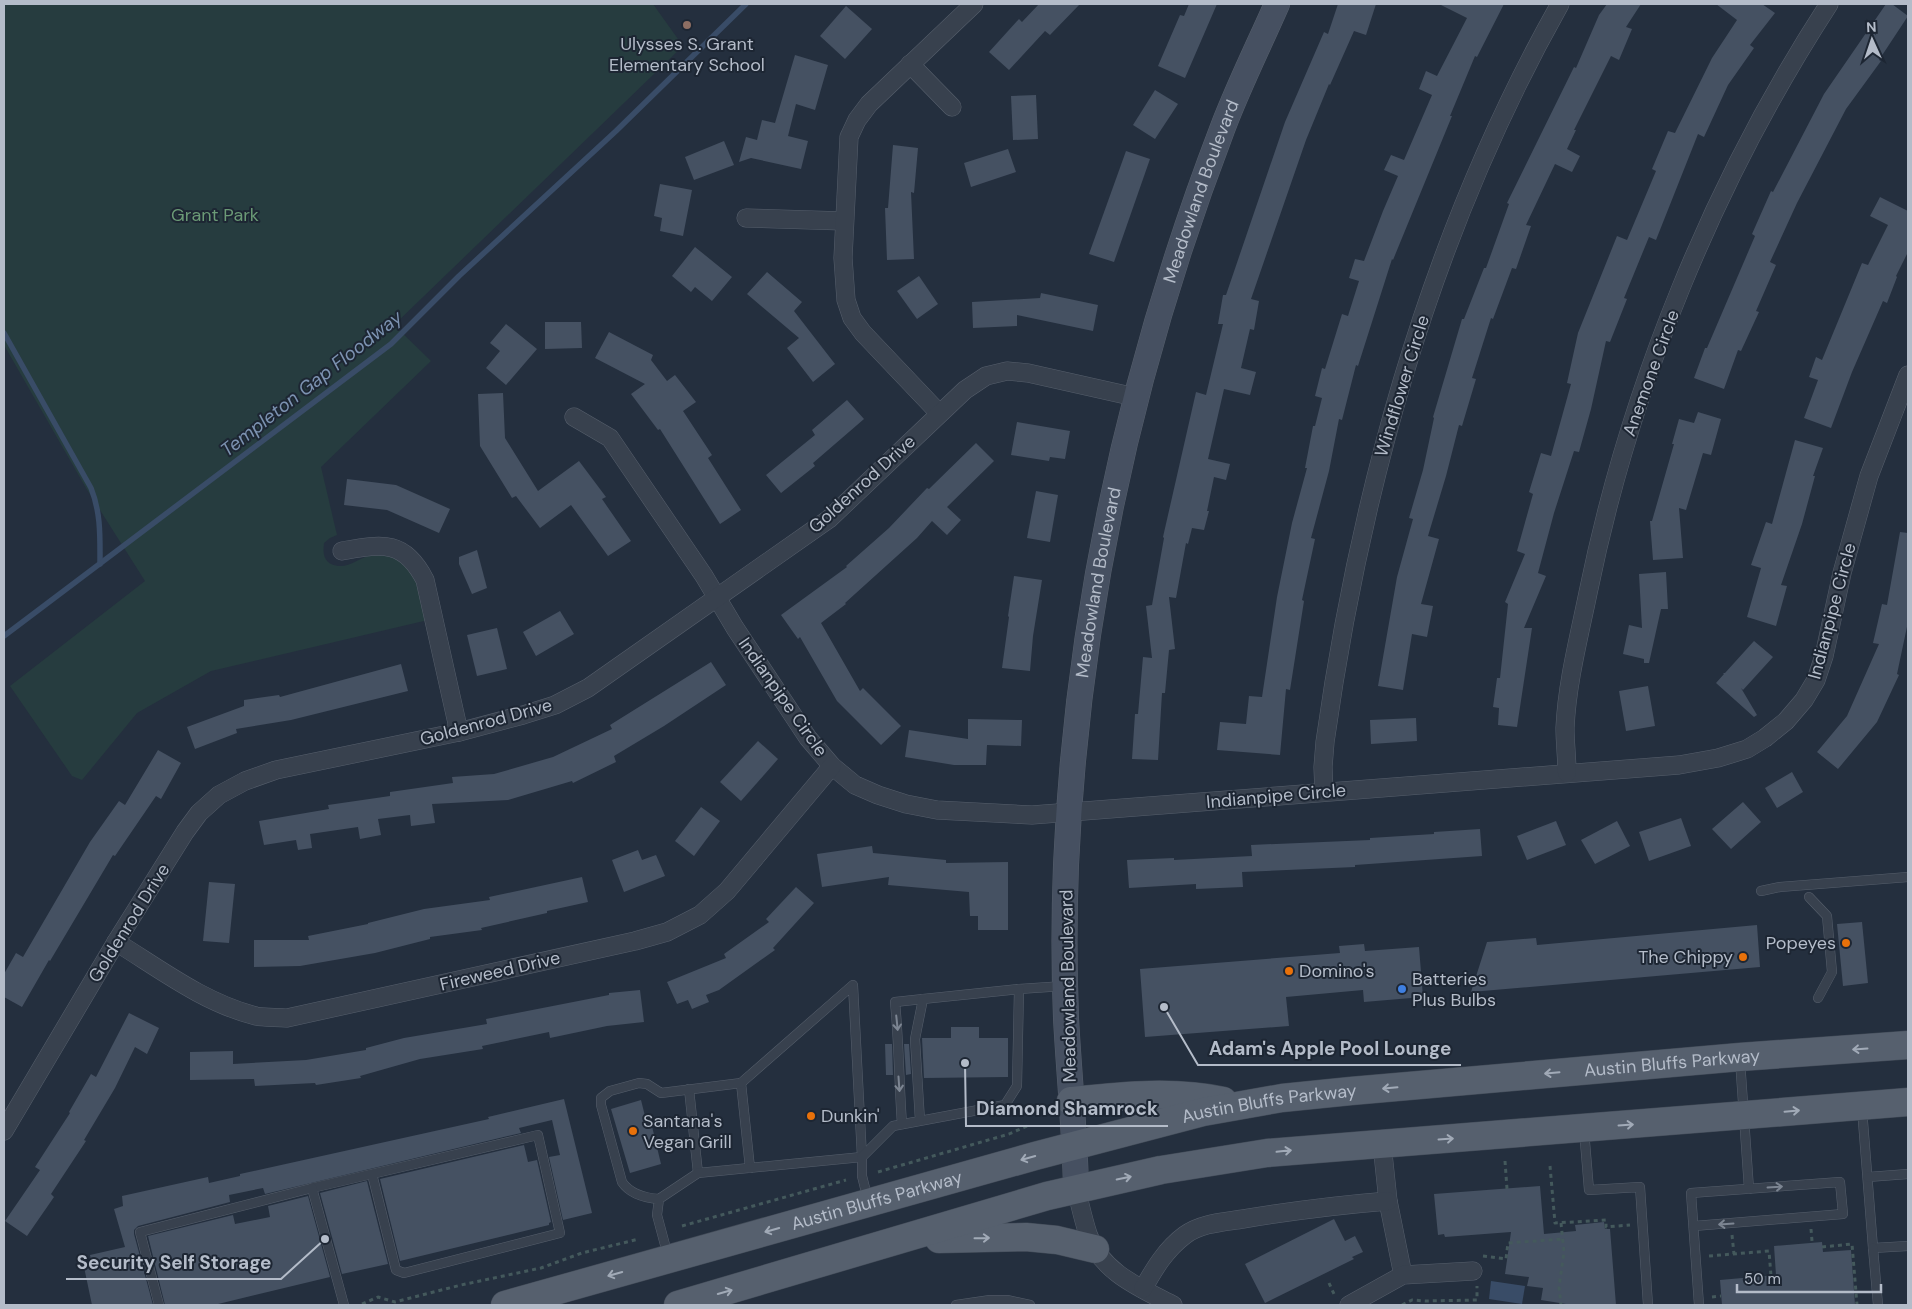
<svg xmlns="http://www.w3.org/2000/svg" width="1912" height="1309" viewBox="0 0 1912 1309" font-family="'DM Sans',sans-serif">
  <style>
    .green { fill: #263c3f }
    .water { fill: #394c67 }
    .lines { fill: none; stroke-linecap: round; stroke-linejoin: round }
    .stream { stroke: #394c67; stroke-width: 5.5 }
    .building { fill: #455162 }
    .lane-casing { stroke: #565f6c; stroke-width: 10 }
    .street-casing { stroke: #565f6c; stroke-width: 19 }
    .secondary-casing { stroke: #565f6c; stroke-width: 26 }
    .primary-casing { stroke: #414a57; stroke-width: 29 }
    .path { stroke: #44595c; stroke-width: 3; stroke-dasharray: 4 4; stroke-linecap: butt }
    .lane { stroke: #38414e; stroke-width: 9 }
    .street { stroke: #38414e; stroke-width: 18 }
    .secondary { stroke: #465061; stroke-width: 25 }
    .primary { stroke: #56606e; stroke-width: 28 }
    .oneway { stroke: #7c8592 }
    .oneway2 { stroke: #a1aab7 }
    .education-dot { fill: #8d6e63; stroke: #1d2633; stroke-width: 2 }
    .food-dot { fill: #e8710a; stroke: #1d2633; stroke-width: 2 }
    .shop-dot { fill: #3f7fe0; stroke: #1d2633; stroke-width: 2 }
    .labels { text-anchor: middle; stroke-width: 4; stroke-linejoin: round; paint-order: stroke }
    .poi-label { font-size: 18px; fill: #b4bcc9; stroke: #1d2633; text-anchor: start }
    .street-label { font-size: 18px; fill: #b4bcc9; stroke: #1d2633 }
    .park-label { font-size: 18px; fill: #6b9a76; stroke: #1d2633 }
    .water-label { font-size: 19px; font-style: italic; fill: #7c92b1; stroke: #1d2633 }
    .leader { fill: none; stroke: #b4bcc9; stroke-width: 2 }
    .callout-dot { fill: #b4bcc9; stroke: #1d2633; stroke-width: 2 }
    .callout-label { font-size: 19px; text-anchor: middle; font-weight: bold; fill: #b4bcc9; stroke: #1d2633; stroke-width: 4; stroke-linejoin: round; paint-order: stroke }
  </style>
  <rect width="100%" height="100%" fill="#242f3e"/>
  <path class="green" d="M4,4h649l30,42 -289,279 37,36 -110,106 16,68 -7,3 -6,5c-1,9 -1,16 7,21 16,7 26,-6 41,-9 10,-2 21,2 31,4l15,23 10,38 -217,51 -74,42 -55,67 -10,-4 -62,-90 135,-105 -59,-93 -82,-143z"/>
  <path class="water" d="M1491,1281l34,5 -3,18 -33,-5z"/>
  <g class="lines">
    <g class="stream">
      <path d="M4,333l87,155c10,25 9,49 9,76"/>
      <path d="M4,636l387,-292 68,-68 157,-145 130,-127"/>
    </g>
  </g>
  <g class="building">
    <path d="M1039,4h41l-30,31 -5,-4 -36,39 -20,-18 30,-33 3,3z"/>
    <path d="M1189,4h28l-32,74 -27,-12 22,-51 4,1z"/>
    <path d="M1338,4h38l-10,31 -12,-4 -24,54 -1,-1 -23,56 -55,159 8,2 -5,29 -4,-1 -9,39 15,4 -6,23 -26,-6 -16,70 22,5 -4,16 -12,-3 -7,34h2l-5,19 -12,-2 -4,16 -2,-1 -10,55 -7,-1 6,52 -6,1 -4,43h-3l-4,67 -26,-1 3,-45h3l5,-57 9,1 -6,-52 6,-1 12,-67 -1,-1 33,-145 10,3 17,-71h-5l5,-29h3l59,-173 39,-90 4,2z"/>
    <path d="M1439,4h65l-27,53 -2,-1 -25,60h2l-59,144 -1,-1 -34,107 -2,-1 -14,55 -3,-1 -10,52 -18,67 4,1 -13,61 2,1 -14,89 -4,-1 -6,66 -63,-5 3,-28 26,2 3,-28 13,1 15,-100 15,-74 15,-55h-2l8,-42h2l7,-28 -7,-2 7,-28 3,1 17,-55 6,2 11,-35 -10,-3 6,-19 9,2 19,-50 15,-35 -14,-6 7,-15 13,5 28,-65 -13,-6 7,-18 11,5 30,-58z"/>
    <path d="M1607,4h34l-15,23 6,2 -13,31 -8,-4 -37,74h2l-9,19 13,7 -8,16 -17,-8 -29,61 5,1 -15,43 -4,-1 -19,51 -2,-1 -19,60 4,1 -14,47 -3,-1 -13,51 -18,60 11,3 -18,65 12,2 -6,31 -15,-3 -9,56 -25,-4 19,-109 16,-58 -4,-1 14,-48 11,-52 -1,-1 29,-98h2l20,-51h2l23,-64 -2,-1 67,-136 2,1 23,-53z"/>
    <path d="M1716,4h46l13,9 -25,32 4,3 -26,37 -24,52 -6,-3 -42,106 -7,-3 -25,61 3,1 -17,43 -4,-1 -15,68 -12,43 -5,-1 -20,62 -16,60 8,3 -22,52h8l-15,99 -19,-2 1,-17 -6,-1 4,-29h3l8,-74 -3,-2 20,-48 -8,-3 16,-57 -4,-2 12,-39 10,3 20,-72 -4,-1 11,-50 39,-97 10,4 29,-69 -4,-2 16,-38 7,2 37,-75 25,-38z"/>
    <path d="M1886,4h6l16,12 -29,44 2,1 -35,48 -49,94 -27,59 6,3 -20,46 3,1 -18,39 -3,-1 -14,39 -30,-11 11,-30h2l48,-112 -3,-2 19,-43 2,1 51,-98z"/>
    <path d="M846,6l26,23 -27,30 -25,-23z"/>
    <path d="M795,55l33,10 -13,45 -19,-6 -8,32 20,5 -7,28 -50,-11 -12,4 7,-25 11,3 5,-20 13,3z"/>
    <path d="M1155,90l23,14 -23,35 -22,-14z"/>
    <path d="M1036,95l2,44 -25,1 -2,-44z"/>
    <path d="M724,141l10,24 -40,15 -9,-23z"/>
    <path d="M893,145l25,3 -4,45 -3,-1 3,67 -27,1 -2,-52h3z"/>
    <path d="M1008,149l8,23 -45,15 -7,-24z"/>
    <path d="M1126,151l24,8 -36,103 -25,-8z"/>
    <path d="M660,184l32,6 -9,46 -23,-5 2,-13 -8,-2z"/>
    <path d="M1880,197l28,14v41l-12,24 1,1 -10,26 -4,-2 -31,71 -21,56 -27,-10 14,-38 -9,-3 7,-20 6,3 40,-97 6,2 20,-40 -18,-9z"/>
    <path d="M695,247l37,30 -20,24 -17,-14 -4,5 -19,-16z"/>
    <path d="M767,272l35,30 -8,9 41,53 -22,18 -26,-34 12,-10 -52,-44z"/>
    <path d="M919,276l19,28 -21,15 -20,-28z"/>
    <path d="M1041,293l57,12 -5,26 -76,-16v11l-44,2 -1,-26 68,-4z"/>
    <path d="M545,322h36l1,26 -37,1z"/>
    <path d="M506,324l31,25 -31,36 -20,-17 14,-17 -10,-8z"/>
    <path d="M609,332l44,23 -2,5 16,21 8,-6 21,27 -13,9 29,44 -4,3 33,52 -21,14 -60,-95 -2,1 -27,-36 14,-10 -50,-26z"/>
    <path d="M503,393l2,45 33,53 41,-30 27,36 -4,2 29,42 -23,15 -37,-51 -31,23 -24,-32 -4,2 -32,-52 -2,-52z"/>
    <path d="M847,400l17,19 -51,44 2,3 -34,27 -15,-18 49,-40 -3,-5z"/>
    <path d="M1698,412l23,7 -10,36 -8,-2 -17,57 -7,-2 4,50 -30,2 -3,-39h2l22,-77h-2l7,-25 15,4z"/>
    <path d="M1017,422l53,9 -5,28 -15,-2 -1,4 -38,-6z"/>
    <path d="M1795,440l28,8 -10,28h2l-13,48 -21,61 6,1 -11,40 -29,-9 14,-49 -10,-3 15,-43 6,2z"/>
    <path d="M976,443l18,18 -47,46 14,13 -14,15 -15,-14 -15,17 -72,65 1,1 -25,19 39,68 3,-3 38,38 -20,19 -44,-44 -37,-64 -2,2 -17,-24 66,-48 -1,-1 43,-38 38,-40 2,1z"/>
    <path d="M347,479l49,6 54,24 -11,24 -52,-23 -43,-5z"/>
    <path d="M1036,491l22,4 -8,47 -23,-4z"/>
    <path d="M1900,532l8,1v89l-11,52 2,1 -22,47 -39,47 -21,-17 30,-36 32,-72 -6,-1 9,-39 5,1z"/>
    <path d="M477,550l10,38 -15,6 -13,-30v-7z"/>
    <path d="M1666,572l2,37h-7l-12,54h-5v-4l-21,-5 6,-29 13,3 -3,-54z"/>
    <path d="M1014,576l28,4 -9,56 -3,35 -28,-3 7,-51 -1,-1z"/>
    <path d="M560,611l14,23 -38,22 -13,-24z"/>
    <path d="M497,628l10,41 -30,7 -10,-41z"/>
    <path d="M1754,641l19,16 -30,33 -2,-2 16,27 -3,2 -38,-34 8,-9 -1,-1h2z"/>
    <path d="M711,662l15,23 -62,41 -50,30 2,6 -43,21 -1,-2 -64,19 -76,4 3,19 -24,3 -1,-11 -32,4 3,16 -21,4 -2,-12 -48,7 2,14 -14,2 -2,-10 -32,5 -5,-24 70,-12 -1,-4 62,-9v-4l63,-9 -1,-6 42,-3 59,-17 59,-28 -2,-4z"/>
    <path d="M401,664l7,27 -117,29 -55,9 1,4 -42,16 -8,-22 57,-21v-6l35,-5 1,2z"/>
    <path d="M1648,686l7,40 -29,5 -7,-40z"/>
    <path d="M1416,718l1,23 -46,3 -1,-24z"/>
    <path d="M968,719l54,1 -1,26 -34,-1 -1,20h-32l-49,-8 4,-27 59,9z"/>
    <path d="M758,741l20,18 -37,42 -21,-19z"/>
    <path d="M158,750l23,13 -20,36 -5,-3 -41,60 -2,-1 -63,106 -1,-1 -27,47 -18,-10v-23l12,-21 7,4 67,-115 29,-41 6,4z"/>
    <path d="M1792,772l11,20 -26,16 -12,-20z"/>
    <path d="M1743,802l18,20 -30,27 -19,-20z"/>
    <path d="M701,807l19,14 -26,35 -19,-15z"/>
    <path d="M1681,818l10,28 -42,15 -10,-29z"/>
    <path d="M1556,821l10,24 -39,15 -10,-24z"/>
    <path d="M1617,821l13,25 -35,18 -14,-24z"/>
    <path d="M1480,829l2,27 -127,9v2l-113,5 1,15 -47,2v-5l-67,4 -2,-28 47,-2v2l78,-4 -1,-11 119,-5v-2l64,-4v-2z"/>
    <path d="M872,846l1,7 73,7v3l62,-1v68h-30v-14h-8l-1,-24 -81,-7 1,-8 -67,10 -5,-33z"/>
    <path d="M638,850l4,10 14,-5 9,21 -41,16 -12,-32z"/>
    <path d="M582,877l6,25 -41,9v2l-66,15 1,2 -52,7v2l-55,14 -75,13 -46,1v-27h55l-1,-4 60,-12v-1l56,-14 66,-9 -1,-3z"/>
    <path d="M209,882l26,2 -6,59 -26,-2z"/>
    <path d="M796,887l18,16 -41,45 2,2 -56,40 -13,5 3,7 -17,7 -4,-9 -11,4 -10,-22 59,-24 -2,-4 45,-32 -3,-3z"/>
    <path d="M1862,922l6,61 -25,3 -6,-62z"/>
    <path d="M1757,925l3,42 -289,25 16,-50 49,-4 1,7z"/>
    <path d="M1364,944l1,7 54,-4 4,50 -59,5 -1,-12 -77,7 3,29 -144,11 -5,-68 200,-16 -1,-7z"/>
    <path d="M640,990l4,32 -37,4 -57,12 -1,-6 -67,14 1,3 -63,10 -60,17 1,2 -45,7 -1,-2 -60,3 -1,-7 -64,1v-28l43,-1v13l73,-4 60,-10v-2l38,-10 83,-14 -1,-5 123,-24v-2z"/>
    <path d="M129,1013l30,15 -12,26 -12,-7 -20,41 -31,52 2,1 -35,53 3,3 -27,39 -22,-15 35,-51 -5,-3 35,-54 -1,-1 22,-38 5,3z"/>
    <path d="M951,1027h28v11h29v39l-84,1 -2,-40h29z"/>
    <path d="M885,1044h7l1,31h-7z"/>
    <path d="M904,1044h5l2,30 -5,1z"/>
    <path d="M564,1099l28,114 -29,7 -14,-63 11,-2 -8,-35 -33,8 2,5 -256,61 -2,-6 -34,7 1,7 -92,24 -4,4v4l19,71h-61l-8,-38 8,-2 -2,-10 35,-8 -11,-38 9,-3 -1,-10 86,-19 1,6 31,-7v-2l249,-55 -1,-2z"/>
    <path d="M641,1100l5,20 4,-2 11,46 -31,9 -19,-64z"/>
    <path d="M524,1145l4,17 9,-2 14,62 -2,1v2l-149,36 -20,-82z"/>
    <path d="M367,1181l21,83 -46,10 -22,-81z"/>
    <path d="M1540,1186l4,48 32,-3 -1,-6 29,-3 1,7h5l6,76h-44l-31,-5 2,-12 -16,-2 2,-9 -24,-3 6,-42 -66,5 -1,-3 -6,1 -4,-41z"/>
    <path d="M308,1196l22,81 -116,28h-49l-17,-69 85,-21 2,9 35,-7 -2,-11z"/>
    <path d="M1334,1219l11,22 10,-5 8,16 -11,5 2,2 -89,44 -20,-39z"/>
    <path d="M1822,1242l1,10 28,-2 4,55h-133l-2,-25 56,-5 -2,-29z"/>
  </g>
  <g class="lines">
    <defs>
      <g id="lane">
        <path d="M1761,891l19,-4 128,-10"/>
        <path d="M1809,897l18,19 5,56 -14,26"/>
        <path d="M1019,989l45,-3"/>
        <path d="M1740,1060l9,129"/>
        <path d="M741,1083l9,85"/>
        <path d="M689,1089l9,84"/>
        <path d="M1862,1109l11,139 35,-2"/>
        <path d="M902,1124c-3,-41 -3,-82 -7,-122l28,-3"/>
        <path d="M1584,1130l5,60 51,-3 8,118"/>
        <path d="M1868,1177l40,-3"/>
        <path d="M312,1188l226,-53 22,98 -156,40 -8,-3 -24,-96"/>
        <path d="M659,1199c-13,-1 -29,-5 -37,-17l-21,-77v-7l9,-7 29,-8 8,1 14,9 80,-10 112,-98 9,172 -164,16 -39,26 -2,16 11,41"/>
        <path d="M868,1200l-6,-24v-19l31,-31 112,-21 12,-19 2,-97 -96,10 -8,40 5,82"/>
        <path d="M1694,1226l149,-12 -3,-32 -149,11 8,112"/>
        <path d="M1873,1248l5,57"/>
        <path d="M159,1305l-19,-73 172,-44 32,117"/>
        <path d="M956,1305l34,-5h17l23,5"/>
      </g>
      <g id="street">
        <path d="M910,64l42,43"/>
        <path d="M746,218l98,3"/>
        <path d="M939,413l-76,-80 -11,-15 -6,-18 -3,-42 6,-121 8,-17 12,-16 105,-100"/>
        <path d="M574,417l36,21 94,138 31,52 73,110 24,28 23,19 23,10 28,9 31,6 95,5 647,-50 39,-7 29,-9 18,-11 21,-17 18,-21 12,-20 8,-24 18,-83 27,-97 39,-101"/>
        <path d="M342,551c40,-7 62,-12 83,29l34,152"/>
        <path d="M1567,773c0,-15 -2,-30 -2,-45 2,-45 14,-91 23,-135 42,-207 126,-412 241,-589"/>
        <path d="M1324,792l-1,-25 2,-25c36,-257 107,-511 235,-738"/>
        <path d="M116,942c44,27 88,61 140,74 9,2 21,1 31,2l348,-77 32,-9 33,-17 27,-24 105,-125"/>
        <path d="M4,1131l112,-189 69,-110 14,-19 20,-18 26,-14 31,-11 183,-38 64,-17 32,-10 33,-17 241,-169 136,-129 21,-14 21,-5 21,2 107,24"/>
        <path d="M1382,1144l6,57 15,74"/>
        <path d="M1076,1189c4,15 7,30 12,45 13,38 52,54 85,71"/>
        <path d="M1143,1289c11,-20 23,-40 42,-54 16,-12 39,-13 58,-16 48,-8 96,-14 145,-18"/>
        <path d="M1349,1305l54,-30 70,-4"/>
      </g>
      <g id="secondary">
        <path id="s1" d="M1076,1189c-1,-57 -7,-114 -10,-171 -2,-51 -2,-102 0,-153 11,-254 66,-501 157,-738 16,-42 36,-82 54,-123"/>
      </g>
      <g id="primary">
        <path d="M1071,1101c49,-5 103,-11 152,0"/>
        <path d="M939,1239l87,-2 31,3 38,9"/>
        <path id="s2" d="M505,1305l530,-149 168,-44 79,-14 69,-7 389,-34 168,-12"/>
        <path d="M678,1305l369,-109 114,-26 106,-17 641,-51"/>
      </g>
    </defs>
    <use href="#lane" class="lane-casing"/>
    <use href="#street" class="street-casing"/>
    <use href="#secondary" class="secondary-casing"/>
    <use href="#primary" class="primary-casing"/>
    <g class="path">
      <path d="M1505,1161l2,28"/>
      <path d="M1550,1166l5,57 51,-3v7l24,-2"/>
      <path d="M878,1172l131,-38 18,-8"/>
      <path d="M1561,1223l3,29 -5,35 2,18"/>
      <path d="M682,1226l164,-46"/>
      <path d="M1811,1229l1,12"/>
      <path d="M1732,1235l2,19"/>
      <path d="M1822,1247l30,-3 5,61"/>
      <path d="M1483,1256l23,3 2,-16 55,-4"/>
      <path d="M1709,1256l60,-5 2,25"/>
      <path d="M1329,1283l5,11"/>
      <path d="M1712,1297l9,-1"/>
      <path d="M362,1304l16,-7 17,5 66,-17 80,-17 41,-15 57,-14"/>
      <path d="M1402,1305l10,-5 13,1 52,-1v-14"/>
    </g>
    <use href="#lane" class="lane"/>
    <use href="#street" class="street"/>
    <use href="#secondary" class="secondary"/>
    <use href="#primary" class="primary"/>
  </g>
  <defs><path id="oneway-shaft" d="M-6 0H5M1.5-3L5.5 0L1.5 3" fill="none" stroke-width="1.6" stroke-linecap="round" stroke-linejoin="round" transform="scale(1.25)"/></defs>
  <g class="oneway">
    <use href="#oneway-shaft" transform="translate(897 1023) rotate(84)"/>
    <use href="#oneway-shaft" transform="translate(899 1084) rotate(86)"/>
    <use href="#oneway-shaft" transform="translate(1775 1187) rotate(-4)"/>
    <use href="#oneway-shaft" transform="translate(1726 1224) rotate(176)"/>
  </g>
  <g class="oneway2">
    <use href="#oneway-shaft" transform="translate(1860 1049) rotate(176)"/>
    <use href="#oneway-shaft" transform="translate(1552 1073) rotate(175)"/>
    <use href="#oneway-shaft" transform="translate(1390 1088) rotate(175)"/>
    <use href="#oneway-shaft" transform="translate(1792 1111) rotate(-5)"/>
    <use href="#oneway-shaft" transform="translate(1626 1125) rotate(-4)"/>
    <use href="#oneway-shaft" transform="translate(1446 1139) rotate(-4)"/>
    <use href="#oneway-shaft" transform="translate(1284 1151) rotate(-6)"/>
    <use href="#oneway-shaft" transform="translate(1028 1158) rotate(164)"/>
    <use href="#oneway-shaft" transform="translate(1124 1178) rotate(-12)"/>
    <use href="#oneway-shaft" transform="translate(772 1230) rotate(164)"/>
    <use href="#oneway-shaft" transform="translate(982 1238) rotate(-1)"/>
    <use href="#oneway-shaft" transform="translate(615 1274) rotate(164)"/>
    <use href="#oneway-shaft" transform="translate(725 1292) rotate(-16)"/>
  </g>
  <circle class="education-dot" cx="687" cy="25" r="5"/>
  <g class="food-dot">
    <circle cx="1846" cy="943" r="5"/>
    <circle cx="1743" cy="957" r="5"/>
    <circle cx="1289" cy="971" r="5"/>
    <circle cx="811" cy="1116" r="5"/>
    <circle cx="633" cy="1131" r="5"/>
  </g>
  <circle class="shop-dot" cx="1402" cy="989" r="5"/>
  <g class="labels">
    <g class="poi-label">
      <text x="687" y="50" text-anchor="middle">Ulysses S. Grant<tspan x="687" dy="21">Elementary School</tspan></text>
      <text x="1836" y="949" text-anchor="end">Popeyes</text>
      <text x="1733" y="963" text-anchor="end">The Chippy</text>
      <text x="1299" y="977">Domino's</text>
      <text x="1412" y="985">Batteries<tspan x="1412" dy="21">Plus Bulbs</tspan></text>
      <text x="821" y="1122">Dunkin'</text>
      <text x="643" y="1127">Santana's<tspan x="643" dy="21">Vegan Grill</tspan></text>
    </g>
    <g class="street-label">
      <text dy="6" stroke="none"><textPath href="#s1" startOffset="1014">Meadowland Boulevard</textPath></text>
      <text transform="translate(1651 373) rotate(-70)" y="6">Anemone Circle</text>
      <text transform="translate(1402 386) rotate(-73)" y="6">Windflower Circle</text>
      <text transform="translate(862 484) rotate(-42)" y="6">Goldenrod Drive</text>
      <text dy="6" stroke="none"><textPath href="#s1" startOffset="609">Meadowland Boulevard</textPath></text>
      <text transform="translate(1832 611) rotate(-75)" y="6">Indianpipe Circle</text>
      <text transform="translate(783 697) rotate(55)" y="6">Indianpipe Circle</text>
      <text transform="translate(486 722) rotate(-15)" y="6">Goldenrod Drive</text>
      <text transform="translate(1276 796) rotate(-5)" y="6">Indianpipe Circle</text>
      <text transform="translate(129 923) rotate(-58)" y="6">Goldenrod Drive</text>
      <text transform="translate(500 971) rotate(-13)" y="6">Fireweed Drive</text>
      <text transform="translate(1068 986) rotate(-91)" y="6">Meadowland Boulevard</text>
      <text dy="6" stroke="none"><textPath href="#s2" startOffset="1196">Austin Bluffs Parkway</textPath></text>
      <text dy="6" stroke="none"><textPath href="#s2" startOffset="791">Austin Bluffs Parkway</textPath></text>
      <text dy="6" stroke="none"><textPath href="#s2" startOffset="386">Austin Bluffs Parkway</textPath></text>
    </g>
    <g class="park-label">
      <text x="215" y="221">Grant Park</text>
    </g>
    <g class="water-label">
      <text transform="translate(311 383) rotate(-38)" y="7">Templeton Gap Floodway</text>
    </g>
  </g>
  <path class="leader" d="M1164 1007L1198 1065H1461M965 1063L966 1126H1168M325 1239L281 1279H66"/>
  <g class="callout-dot">
    <circle cx="1164" cy="1007" r="5"/>
    <circle cx="965" cy="1063" r="5"/>
    <circle cx="325" cy="1239" r="5"/>
  </g>
  <g class="callout-label">
    <text x="1330" y="1055">Adam's Apple Pool Lounge</text>
    <text x="1067" y="1115">Diamond Shamrock</text>
    <text x="174" y="1269">Security Self Storage</text>
  </g>
  <rect width="1912" height="1309" fill="none" stroke="#b4bcc9" stroke-width="10"/>
  <g transform="translate(1872 40) rotate(357)" stroke="#1d2633" stroke-width="4" paint-order="stroke">
  <path d="M0-4L9 19L0 12L-9 19Z" fill="#b4bcc9"/>
  <text y="-8" font-size="14" font-weight="bold" text-anchor="middle" fill="#b4bcc9">N</text>
  </g>
  <path d="M1737 1284v8h144v-8" fill="none" stroke="#b4bcc9" stroke-width="2.5"/>
  <text x="1744" y="1284" font-size="15" fill="#b4bcc9" stroke="#1d2633" stroke-width="4" paint-order="stroke">50 m</text>
</svg>
